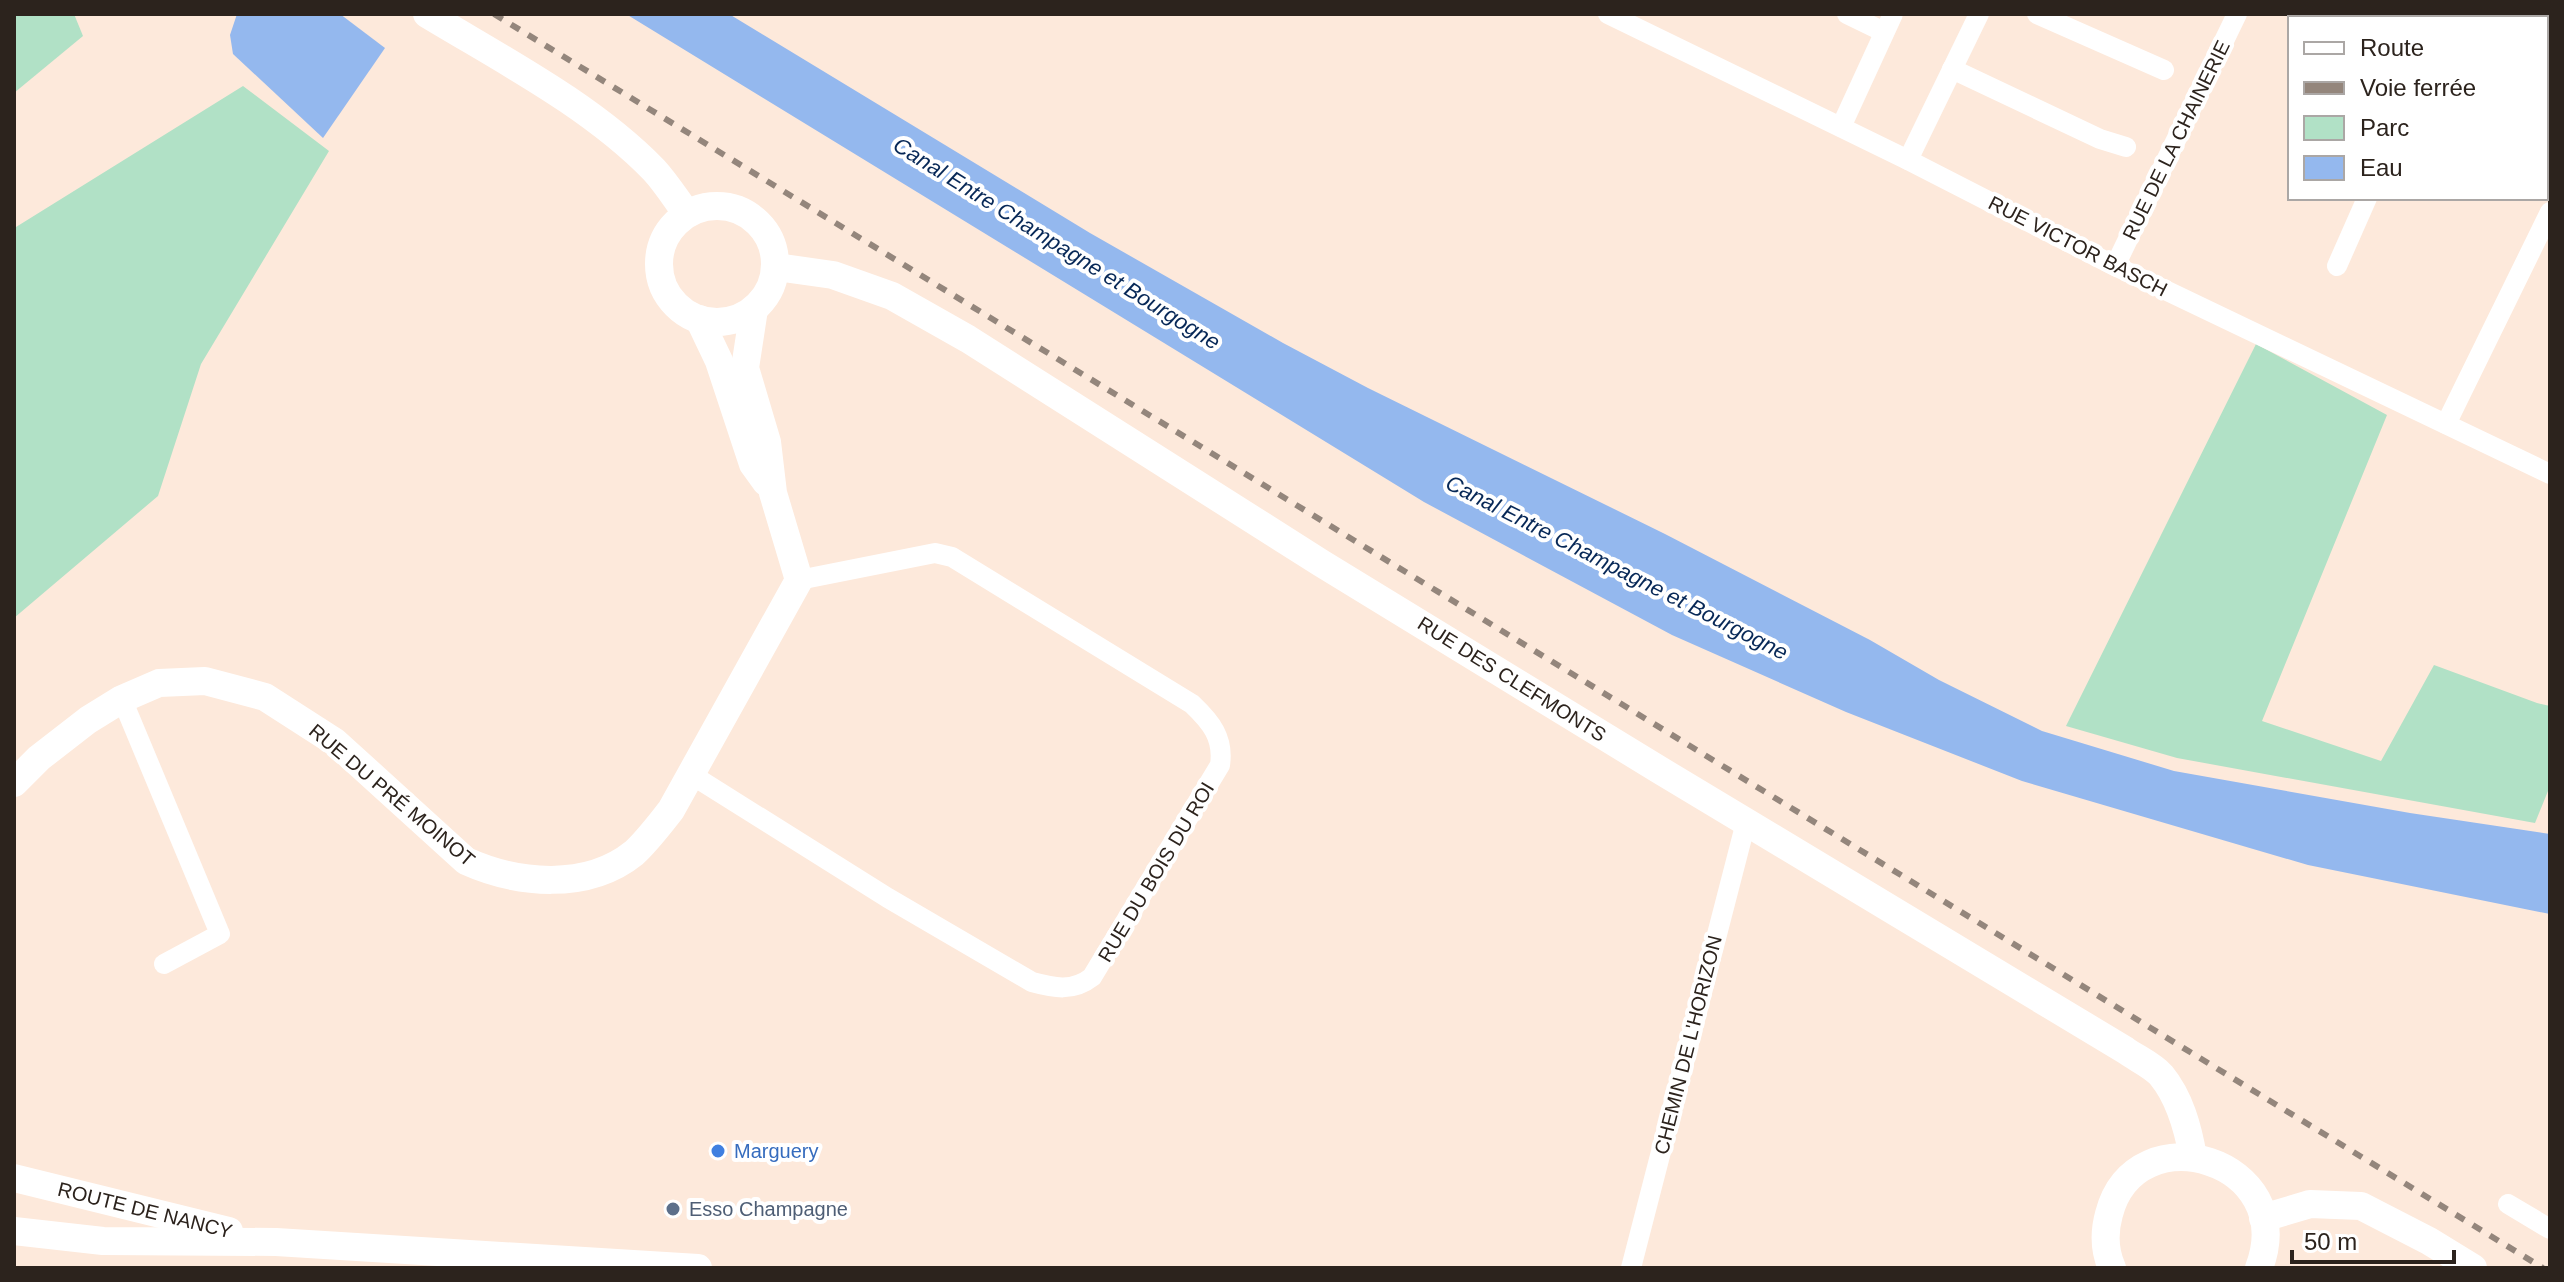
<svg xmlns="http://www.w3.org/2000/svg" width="2564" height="1282" viewBox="0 0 2564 1282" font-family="Arial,sans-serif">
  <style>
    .green { fill: #b1e1c6 }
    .water { fill: #94b8ee }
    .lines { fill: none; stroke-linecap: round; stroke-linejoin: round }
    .street { stroke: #fff; stroke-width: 20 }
    .secondary { stroke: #fff; stroke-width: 28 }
    .rail { stroke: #94867c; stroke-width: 6; stroke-dasharray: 10 10; stroke-linecap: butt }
    .shop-dot { fill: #3f7fe0; stroke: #fff; stroke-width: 3 }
    .service-dot { fill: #5c6f8a; stroke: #fff; stroke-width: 3 }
    .labels { text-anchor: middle; stroke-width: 8; stroke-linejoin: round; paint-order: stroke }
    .street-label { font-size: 20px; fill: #2c231d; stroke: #fff }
    .shop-label { font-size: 20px; fill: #366cbe; stroke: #fff; text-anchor: start }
    .service-label { font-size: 20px; fill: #4e5e75; stroke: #fff; text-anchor: start }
    .water-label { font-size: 22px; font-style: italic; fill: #072857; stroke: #fff }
  </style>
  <rect width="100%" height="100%" fill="#fde9db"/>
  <g class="green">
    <path d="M14,14h60l9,22 -69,57z"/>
    <path d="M243,86l86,65 -128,213 -43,132 -144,122v-392l2,1z"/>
    <path d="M2256,344l131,71 -125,306 119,40 53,-96 103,38 13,3v80l-15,37 -358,-65 -111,-32z"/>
  </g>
  <g class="water">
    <path d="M237,14h103l45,34 -62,90 -90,-84 -3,-19z"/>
    <path d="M626,14h103l361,219 193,110 85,45 297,146 205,106 69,40 103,51 132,40 236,42 140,21v80l-242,-49 -286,-84 -176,-69 -174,-77 -248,-133z"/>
  </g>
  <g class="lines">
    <g class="street">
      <path d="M1608,14l300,146 207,106 435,208"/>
      <path d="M1847,14l37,18"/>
      <path d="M2037,14l127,56"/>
      <path d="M2448,18l1,-4"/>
      <path d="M1952,69l148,70 26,8"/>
      <path d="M1841,127l52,-113"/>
      <path d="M1908,160l71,-146"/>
      <path d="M2115,266l122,-252"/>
      <path d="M2337,266l30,-68"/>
      <path d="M2446,424l104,-212"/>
      <path d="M122,699l98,235 -56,30"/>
      <path d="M692,775l196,123 144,84c22,6 41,10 60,-5l128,-212c4,-27 -9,-43 -28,-61l-240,-147 -17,-4 -136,27"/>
      <path d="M2508,1204l42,25"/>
      <path d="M1631,1268l115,-446"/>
    </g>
    <g class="secondary">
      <path d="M427,14c76,46 165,92 227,156 12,13 22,29 33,44"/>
      <circle cx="717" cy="264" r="58"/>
      <path d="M776,267l57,8 59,21 76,43 353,224 337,206 467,281c11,8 27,15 36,25 19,23 27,53 32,82"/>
      <path d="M699,319l20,42 34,103 13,18"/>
      <path d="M14,783l25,-25 49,-38 34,-21 37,-16 46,-2 60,16 70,45 131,119c51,23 121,30 168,-8 14,-13 25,-28 37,-43l128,-230 -26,-87 -6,-51 -22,-74 9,-59"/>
      <path d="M14,1178l215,53"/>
      <path d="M2263,1218l47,-14 51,2 68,35 44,27"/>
      <path d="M14,1231l89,10 173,1 422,26"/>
      <path d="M2112,1268c-8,-18 -8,-36 -3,-54 27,-103 191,-54 150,54"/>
    </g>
    <path class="rail" d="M494,14l2049,1254"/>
  </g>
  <circle class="shop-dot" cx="718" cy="1151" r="8"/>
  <circle class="service-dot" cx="673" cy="1209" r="8"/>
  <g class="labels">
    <g class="street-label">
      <text transform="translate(2176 140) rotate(-64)" y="7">RUE DE LA CHAINERIE</text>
      <text transform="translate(2078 246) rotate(27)" y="7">RUE VICTOR BASCH</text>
      <text transform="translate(1512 679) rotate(32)" y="7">RUE DES CLEFMONTS</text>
      <text transform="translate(392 795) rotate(40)" y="7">RUE DU PRÉ MOINOT</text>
      <text transform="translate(1156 872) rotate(-59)" y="7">RUE DU BOIS DU ROI</text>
      <text transform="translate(1688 1045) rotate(-76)" y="7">CHEMIN DE L'HORIZON</text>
      <text transform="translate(145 1210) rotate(14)" y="7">ROUTE DE NANCY</text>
    </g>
    <g class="shop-label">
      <text x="734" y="1158">Marguery</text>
    </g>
    <g class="service-label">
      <text x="689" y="1216">Esso Champagne</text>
    </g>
    <g class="water-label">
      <text transform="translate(1057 243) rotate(32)" y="8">Canal Entre Champagne et Bourgogne</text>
      <text transform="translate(1617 567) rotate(27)" y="8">Canal Entre Champagne et Bourgogne</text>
    </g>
  </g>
  <rect width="2564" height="1282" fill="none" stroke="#2c231d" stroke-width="32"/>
  <rect x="2288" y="16" width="260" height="184" fill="#ffffff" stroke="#aba7a5" stroke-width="2"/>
  <rect x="2304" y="42" width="40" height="12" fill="#ffffff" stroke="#aba7a5" stroke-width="2"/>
  <text x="2360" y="56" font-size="24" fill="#2c231d">Route</text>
  <rect x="2304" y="82" width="40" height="12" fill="#94867c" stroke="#aba7a5" stroke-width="2"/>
  <text x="2360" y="96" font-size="24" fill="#2c231d">Voie ferrée</text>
  <rect x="2304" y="116" width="40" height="24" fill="#b1e1c6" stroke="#aba7a5" stroke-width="2"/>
  <text x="2360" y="136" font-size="24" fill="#2c231d">Parc</text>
  <rect x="2304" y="156" width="40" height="24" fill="#94b8ee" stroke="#aba7a5" stroke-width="2"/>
  <text x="2360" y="176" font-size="24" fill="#2c231d">Eau</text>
  <path d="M2292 1250v12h162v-12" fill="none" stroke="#2c231d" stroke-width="4"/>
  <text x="2304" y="1250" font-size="24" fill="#2c231d" stroke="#ffffff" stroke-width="6" paint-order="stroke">50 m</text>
</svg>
